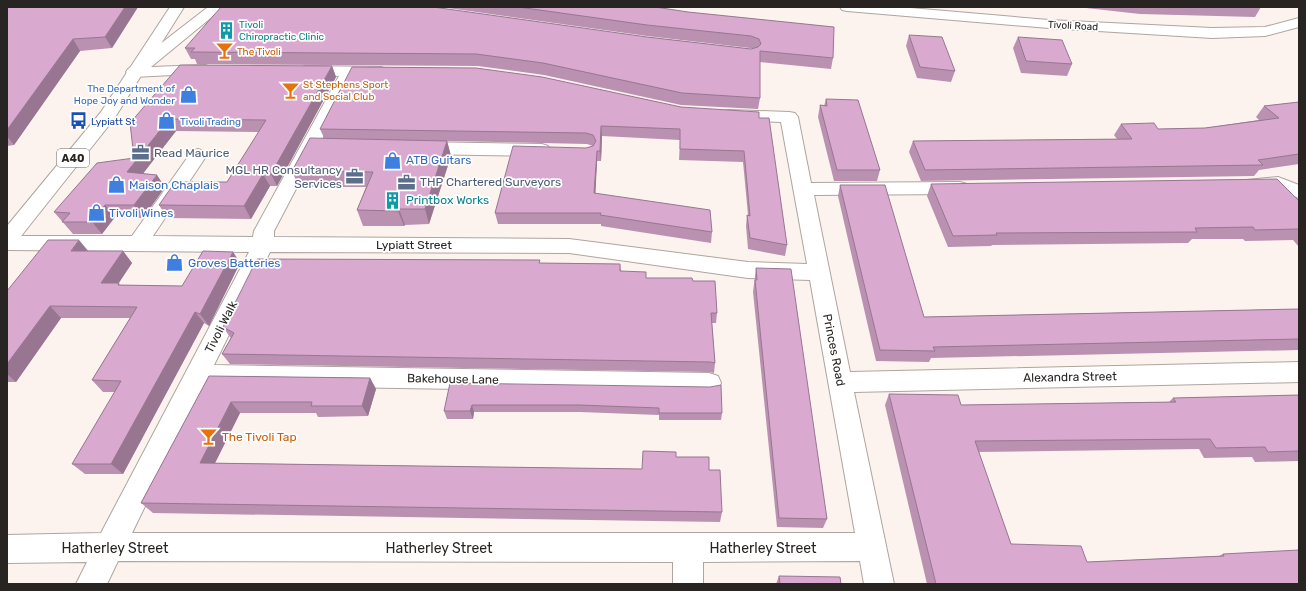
<svg xmlns="http://www.w3.org/2000/svg" width="1306" height="591" viewBox="0 0 1306 591" font-family="Rubik,sans-serif">
  <style>
    .lines { fill: none; stroke-linecap: round; stroke-linejoin: round }
    .minor-casing { stroke: #aea5a0; stroke-width: 2 }
    .highway-casing { stroke: #aea5a0; stroke-width: 2 }
    .minor { fill: #fff; fill-rule: evenodd }
    .highway { fill: #fff; fill-rule: evenodd }
    .wall { fill: #bb91b2 }
    .shaded-wall { fill: #987691 }
    .building { fill: #d9a9cf; stroke: #987691 }
    .labels { text-anchor: middle; stroke-width: 3.5; stroke-linejoin: round; paint-order: stroke }
    .far-culture-label { font-size: 10px; fill: #0d838f; stroke: #fff; text-anchor: start }
    .far-street-label { font-size: 10px; fill: #272422; stroke: #fff }
    .far-food-label { font-size: 10px; fill: #c56008; stroke: #fff; text-anchor: start }
    .far-shop-label { font-size: 10px; fill: #366cbe; stroke: #fff; text-anchor: end }
    .far-transit-label { font-size: 10px; fill: #164399; stroke: #fff; text-anchor: start }
    .shield { fill: #fff; stroke: #686664; stroke-width: 1 }
    .shield-label { font-size: 11px; font-weight: bold; fill: #272422 }
    .service-label { font-size: 12px; fill: #4e5e75; stroke: #fff; text-anchor: start }
    .shop-label { font-size: 12px; fill: #366cbe; stroke: #fff; text-anchor: start }
    .culture-label { font-size: 12px; fill: #0d838f; stroke: #fff; text-anchor: start }
    .street-label { font-size: 12px; fill: #272422; stroke: #fff }
    .food-label { font-size: 12px; fill: #c56008; stroke: #fff; text-anchor: start }
    .near-street-label { font-size: 14px; fill: #272422; stroke: #fff }
  </style>
  <rect width="100%" height="100%" fill="#fcf3ee"/>
  <g class="lines">
    <defs>
      <g id="minor">
        <path d="M208,7h16l-73,60 54,-2 6,2 2,3 -2,3 -77,4 -6,-2 -2,-3 2,-3z"/>
        <path d="M840,7h59l150,13 163,8 53,-1 34,-9v9l-34,9 -53,2 -163,-10 -202,-17 -5,-1z"/>
        <path d="M305,66l76,1 6,2 2,3 -2,3 -32,1 -81,155v6l295,2 179,23 59,2 -26,-142 -52,-2 -6,-1 -3,-4 3,-4 6,-1 60,2 6,1 3,4 13,66 149,-1 7,2 3,4 -3,4 -7,2 -146,1 36,177 449,-10v20l-445,10 40,192h-30l-4,-23 -157,1v22h-30v-22l-555,-1 -11,23h-31l11,-22 -80,1v-28l94,-2 148,-281 -242,-2v-14h125l60,-85 6,-2 6,2 3,4 -54,81 100,1 1,-6 85,-155 -40,-2 -2,-3 2,-3zM270,252l299,1 179,25 62,2 45,253h-723l72,-148 505,8 9,-3 3,-7 -3,-7 -9,-3 -495,-8z"/>
        <path d="M418,142l124,2 6,2 3,4 -3,4 -6,2 -124,-2 -6,-2 -3,-4 3,-4z"/>
        <path d="M1278,177l21,8v13l-23,-9 -22,1 -7,-2 -3,-4 3,-4z"/>
      </g>
      <path id="highway" d="M170,7h14l-70,112 -100,126 -7,2v-21l94,-114z"/>
    </defs>
    <use href="#minor" class="minor-casing"/>
    <use href="#highway" class="highway-casing"/>
    <use href="#minor" class="minor"/>
    <use href="#highway" class="highway"/>
  </g>
  <g class="wall">
    <path d="M7,7h131l-26,41 -32,3 -66,94 -7,1z"/>
    <path d="M441,7h214l178,51 -2,11 -71,-7v36l-2,11 -77,-4 -137,-30 -66,-9 -281,-2 -2,-5h-4l-6,-11 462,-11 104,12h2l-3,-1 -103,-12z"/>
    <path d="M1087,7h174l-6,10 -115,-3 -54,-6z"/>
    <path d="M909,35l46,36 -4,11 -34,-4 -11,-32z"/>
    <path d="M1018,37l54,27 -5,12 -46,-3 -8,-25z"/>
    <path d="M332,66l4,11 -59,109h-7l-19,33 -84,-1 -8,-13 68,-23 32,-50 -83,-1 -33,42 22,14 -22,31 -28,-1 -13,17h-29l-19,-22 80,-54 -4,-35z"/>
    <path d="M826,99l54,71 -3,11h-43l-16,-64 2,-12 4,1z"/>
    <path d="M1299,102v62l-40,6 -5,6 -333,5 -12,-29 4,-11 204,-2 -3,-4 7,-11 37,5 47,-1 54,-8 -3,-3 8,-11z"/>
    <path d="M681,107l78,11 28,127 -2,11 -37,-7 -2,-23 1,-11h1l-5,-53 -64,-2 1,-20 -78,-4 -1,25h-4l-2,32 117,39 -1,11 -110,-17v-2h-103l-3,-11 91,-65 7,-2 -6,-2 -140,-3 4,15 -22,68 -24,1 -1,1h-41l-6,-16 9,-23h-67l-7,-16 32,-33 -4,-9z"/>
    <path d="M931,184l368,17v46l-6,-7 -48,1 -2,-2h-51l-4,4 -196,2 -1,1 -43,1 -21,-51z"/>
    <path d="M840,185l84,132 375,-8v41l-368,8 -2,4 -53,-1 -38,-165z"/>
    <path d="M88,251h35l9,12 -14,20 2,2 62,1 51,-34 7,11 -31,63 -5,-3 -81,151h-38l-13,-10 43,-72h-12l-11,-12 38,-62h-69l-45,64h-9v-91z"/>
    <path d="M540,263l80,1 1,7 25,7 47,3 24,32 -1,10h-4l3,40 -1,10 -5,-1 -479,-8 -8,-10 9,-16 -1,-1 -7,-10z"/>
    <path d="M756,268l71,251 -4,9 -46,-1 -24,-235z"/>
    <path d="M209,376l161,2 6,11 -8,27 -50,1 -2,-4h-76l-25,50 427,6 34,-12 33,13 13,42 -2,10 -567,-9 -12,-10z"/>
    <path d="M450,383l272,30 -1,7h-62v-5l-79,-3h-106l-1,7h-26l-3,-8z"/>
    <path d="M889,394l72,11 208,-3 4,-4 126,-3v66l-44,1 -3,-5 -48,1 -5,-9 -221,3 33,92 76,18 132,-6 4,-2 76,30h-372l-42,-179z"/>
    <path d="M779,576l62,8h-65z"/>
  </g>
  <g class="shaded-wall">
    <path d="M125,7h13l-26,41 -7,-11z"/>
    <path d="M73,39l7,12 -66,94 -7,-9v-6z"/>
    <path d="M332,66l4,11 -59,109 -6,-12z"/>
    <path d="M169,119l7,12 -41,53 -8,-12z"/>
    <path d="M601,126l1,10 -1,25 -1,-10z"/>
    <path d="M447,141l4,15 -22,68 -4,-15z"/>
    <path d="M597,151v10l-2,43 -1,-11z"/>
    <path d="M263,174l7,12 -19,33 -7,-13z"/>
    <path d="M157,175l8,12 -22,31 -9,-13z"/>
    <path d="M105,205l10,12 -13,17 -10,-12z"/>
    <path d="M399,209l6,16 -1,1 -6,-15z"/>
    <path d="M79,240l10,12 -18,-1z"/>
    <path d="M123,251l9,12 -21,32 -10,-12z"/>
    <path d="M233,252l7,11 -31,63 -9,-12z"/>
    <path d="M50,306l11,12 -45,64 -9,-8v-10z"/>
    <path d="M195,312l9,11 -81,151 -12,-10z"/>
    <path d="M370,378l6,11 -8,27 -6,-10z"/>
    <path d="M231,402l9,11 -30,60 -10,-10z"/>
    <path d="M472,405l2,7 -1,7 -3,-8z"/>
  </g>
  <g class="building">
    <path d="M7,7h118l-20,30 -32,2 -66,91z"/>
    <path d="M221,7h212l214,30 104,12 7,-2 3,-3 -2,-5 -8,-3 -104,-11 -129,-18h137l33,5 146,15 -1,31 -73,-7v47l-78,-5 -139,-30 -67,-9 -285,-2 4,-4h-10z"/>
    <path d="M909,35l33,2 13,34 -35,-4z"/>
    <path d="M1018,37l44,3 10,24 -46,-3z"/>
    <path d="M180,65l152,1 -61,108h-8l-19,32 -85,-1 16,-23h52l39,-62 -97,-1 -42,53 30,3 -23,30h-29l-13,17h-30l8,-9 -16,-1 43,-49 37,-5 -4,-35z"/>
    <path d="M352,67l124,1 66,9 139,30 78,5v6h10l18,127 -37,-7 -3,-23 3,1 -6,-65 -64,-2v-20l-79,-3 -1,25h-3l-3,42 116,17 2,22 -112,-17 1,-2h-106l18,-67 73,2 7,-2 3,-5 -3,-6 -7,-2 -266,-4z"/>
    <path d="M826,99l32,1 22,70h-43l-17,-65 7,1z"/>
    <path d="M1299,102v52l-41,6 5,5 -338,5 -12,-29 219,-2 -11,-15 33,-1 4,6 47,-1 74,-10 -15,-12z"/>
    <path d="M310,138l137,3 -22,68h-26l-1,2 -41,-1 16,-38 -81,-1z"/>
    <path d="M1277,179l22,22v28l-44,1 -2,-3 -58,1 2,4 -201,1 1,2 -44,1 -22,-52z"/>
    <path d="M840,185h45l39,132 375,-8v30l-366,8 2,4 -55,-1z"/>
    <path d="M48,240h31l-8,11h52l-22,32h18l-1,2 64,1 21,-35 30,1 -33,62 -5,-2 -84,152h-39l49,-83 -29,-1 45,-73 -87,-1 -43,58v-73z"/>
    <path d="M257,259l283,1 -1,3 81,1v7l26,1v6h46l1,3h22l2,32h-6l4,50 -5,-1 -488,-8 12,-21 -11,-6z"/>
    <path d="M756,268l35,1 36,250 -48,-1 -24,-238h2z"/>
    <path d="M209,376l161,2 -8,28h-51l1,-4h-81l-31,61 442,6 1,-18 33,1v5h33v13h11l2,42 -581,-9z"/>
    <path d="M450,383l260,4 11,-2 1,28h-63v-5l-80,-3h-107l-2,6h-26z"/>
    <path d="M889,394l69,1 3,10 215,-3 -3,-4 126,-3v56l-31,1 -3,-5 -49,1 -6,-9 -235,2 36,103 70,2 6,16 137,-6 -1,-2 76,-4v34h-363z"/>
    <path d="M779,576l61,1 1,7h-61z"/>
  </g>
  <defs>
    <symbol id="building-bare" viewBox="-9 -9 18 18"><path d="M-4-6H4V6H1V3H-1V6H-4ZM-2.5-4.3h1.7v1.8h-1.7ZM.8-4.3h1.7v1.8H.8ZM-2.5-1h1.7V.8h-1.7ZM.8-1h1.7V.8H.8Z" fill="#0f9aa8" stroke="#fff" stroke-width="2.5" paint-order="stroke"/></symbol>
    <symbol id="bar-bare" viewBox="-9 -9 18 18"><path d="M-6-5H6L.8 .8V4.5H3.5V6h-7V4.5H-.8V.8Z" fill="#e8710a" stroke="#fff" stroke-width="2.5" paint-order="stroke"/></symbol>
    <symbol id="shop-bare" viewBox="-9 -9 18 18"><path d="M-5-2.5h2.3a2.7 3.5 0 0 1 5.4 0H5L5.5 6h-11ZM-1.5-2.5h3a1.5 2.3 0 0 0-3 0Z" fill="#3f7fe0" stroke="#fff" stroke-width="2.5" paint-order="stroke"/></symbol>
    <symbol id="bus-bare" viewBox="-9 -9 18 18"><path d="M-5-6H5V4H4V6H2V4H-2V6H-4V4H-5ZM-3.5-4V0h7V-4ZM-3.5 1.2v1.5H-2V1.2ZM2 1.2v1.5H3.5V1.2Z" fill="#1a4fb4" stroke="#fff" stroke-width="2.5" paint-order="stroke"/></symbol>
    <symbol id="office-bare" viewBox="-9 -9 18 18"><path d="M-6-3h4V-5.5h4V-3h4V5H-6ZM-1-4.5V-3h2v-1.5ZM-6 0V1H6V0Z" fill="#5c6f8a" stroke="#fff" stroke-width="2.5" paint-order="stroke"/></symbol>
  </defs>
  <g fill-rule="evenodd">
    <use href="#building-bare" x="214" y="18" width="25" height="25"/>
    <use href="#bar-bare" x="212" y="38" width="25" height="25"/>
    <use href="#bar-bare" x="278" y="78" width="25" height="25"/>
    <use href="#shop-bare" x="176" y="82" width="25" height="25"/>
    <use href="#bus-bare" x="66" y="108" width="25" height="25"/>
    <use href="#shop-bare" x="154" y="108" width="25" height="25"/>
    <use href="#office-bare" x="128" y="140" width="25" height="25"/>
    <use href="#shop-bare" x="380" y="148" width="25" height="25"/>
    <use href="#office-bare" x="342" y="164" width="25" height="25"/>
    <use href="#office-bare" x="394" y="170" width="25" height="25"/>
    <use href="#shop-bare" x="104" y="172" width="25" height="25"/>
    <use href="#building-bare" x="380" y="188" width="25" height="25"/>
    <use href="#shop-bare" x="84" y="200" width="25" height="25"/>
    <use href="#shop-bare" x="162" y="250" width="25" height="25"/>
    <use href="#bar-bare" x="196" y="424" width="25" height="25"/>
  </g>
  <g class="labels">
    <g class="far-culture-label">
      <text x="239" y="28">Tivoli<tspan x="239" dy="12">Chiropractic Clinic</tspan></text>
    </g>
    <g class="far-street-label">
      <text transform="translate(1073 25) rotate(3)" y="4">Tivoli Road</text>
    </g>
    <g class="far-food-label">
      <text x="237" y="55">The Tivoli</text>
      <text x="303" y="88">St Stephens Sport<tspan x="303" dy="12">and Social Club</tspan></text>
    </g>
    <g class="far-shop-label">
      <text x="175" y="92">The Department of<tspan x="175" dy="12">Hope Joy and Wonder</tspan></text>
      <text x="180" y="125" text-anchor="start">Tivoli Trading</text>
    </g>
    <g class="far-transit-label">
      <text x="91" y="125">Lypiatt St</text>
    </g>
    <rect class="shield" x="57" y="149" width="32" height="18" rx="3"/>
    <g class="shield-label">
      <text x="73" y="162">A40</text>
    </g>
    <g class="service-label">
      <text x="154" y="157">Read Maurice</text>
      <text x="342" y="174" text-anchor="end">MGL HR Consultancy<tspan x="342" dy="14">Services</tspan></text>
      <text x="420" y="186">THP Chartered Surveyors</text>
    </g>
    <g class="shop-label">
      <text x="406" y="164">ATB Guitars</text>
      <text x="129" y="189">Maison Chaplais</text>
      <text x="109" y="217">Tivoli Wines</text>
      <text x="188" y="267">Groves Batteries</text>
    </g>
    <g class="culture-label">
      <text x="406" y="204">Printbox Works</text>
    </g>
    <g class="street-label">
      <text x="414" y="249">Lypiatt Street</text>
      <text transform="translate(221 327) rotate(-63)" y="4">Tivoli Walk</text>
      <text transform="translate(834 350) rotate(79)" y="4">Princes Road</text>
      <text transform="translate(1070 377) rotate(-1)" y="4">Alexandra Street</text>
      <text transform="translate(453 379) rotate(1)" y="4">Bakehouse Lane</text>
    </g>
    <g class="food-label">
      <text x="222" y="441">The Tivoli Tap</text>
    </g>
    <g class="near-street-label">
      <text x="115" y="553">Hatherley Street</text>
      <text x="439" y="553">Hatherley Street</text>
      <text x="763" y="553">Hatherley Street</text>
    </g>
  </g>
  <rect width="1306" height="591" fill="none" stroke="#272422" stroke-width="16"/>
</svg>
